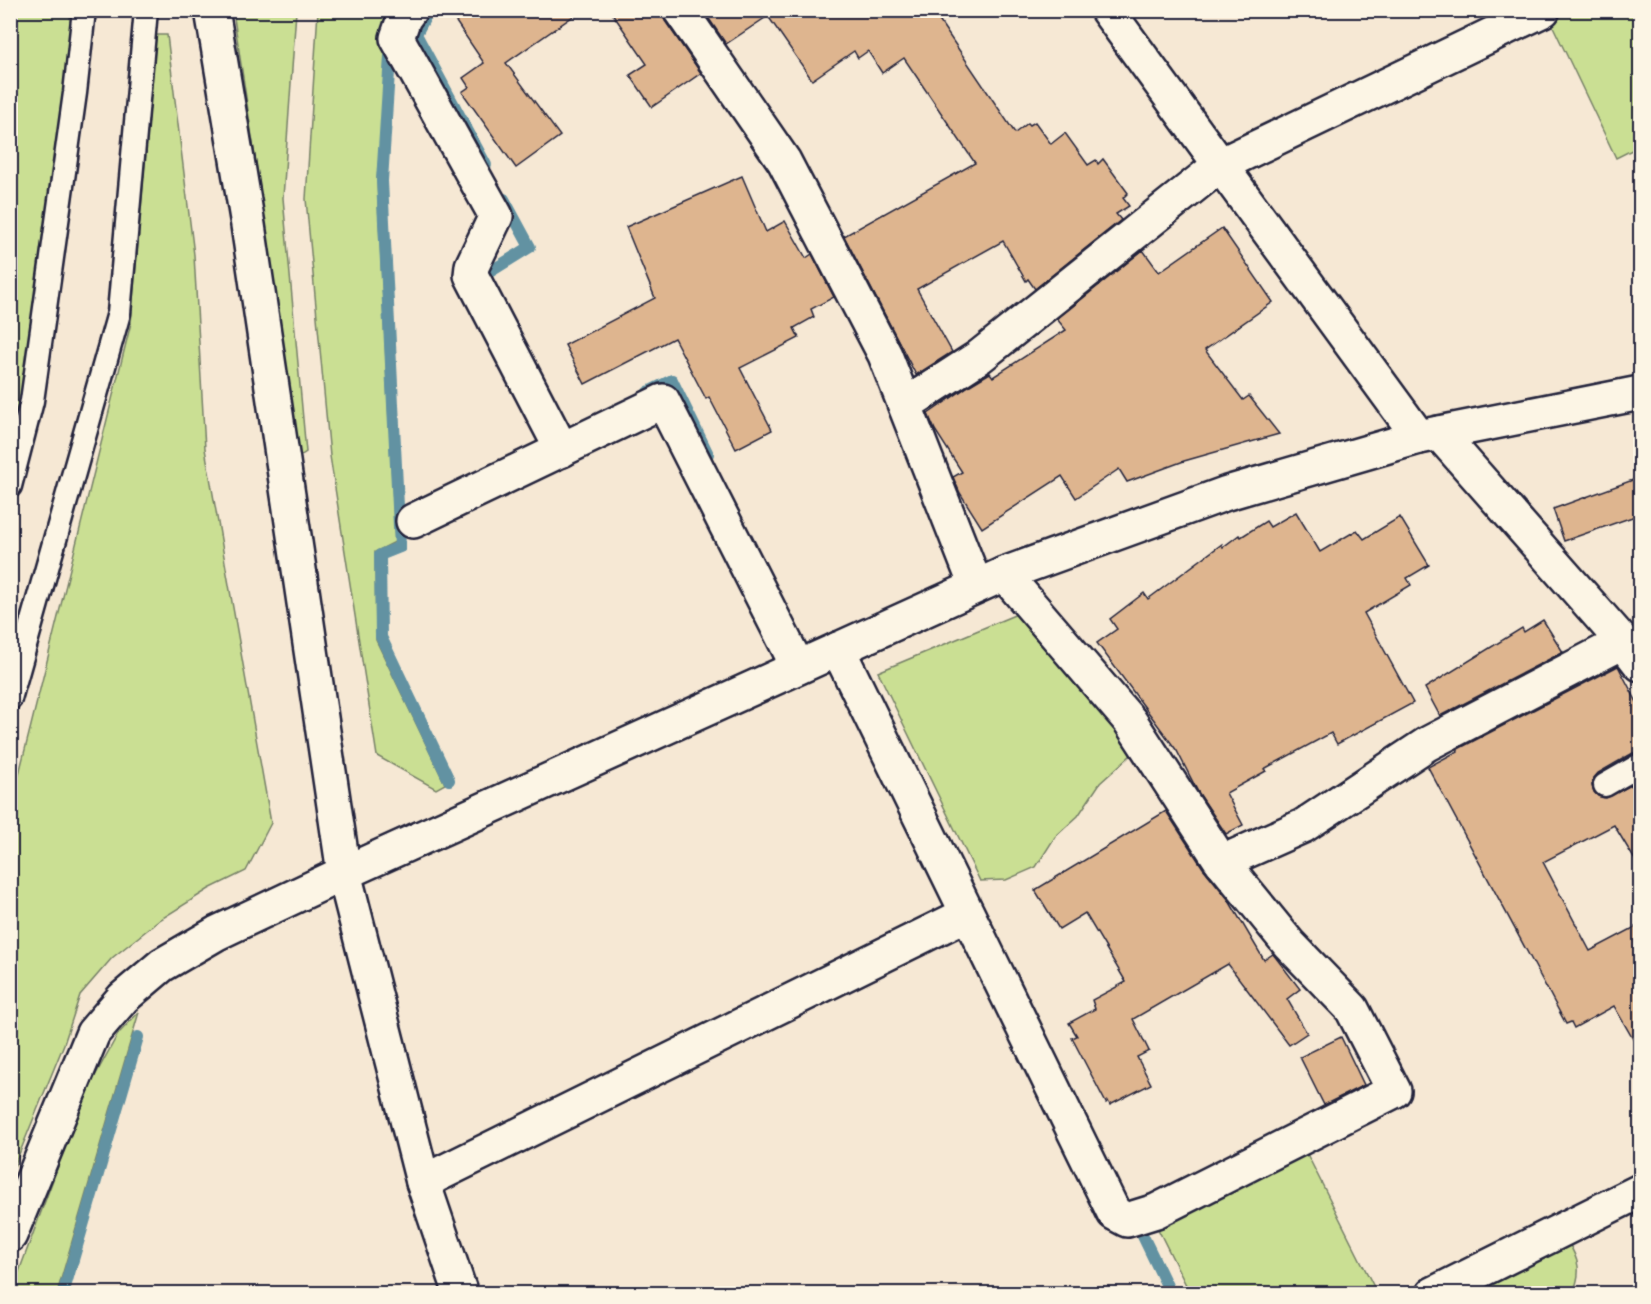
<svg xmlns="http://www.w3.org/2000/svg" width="1651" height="1304" viewBox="0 0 1651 1304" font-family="'Shantell Sans',sans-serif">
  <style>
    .green { fill: #cadf93; stroke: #768067; stroke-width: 1.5 }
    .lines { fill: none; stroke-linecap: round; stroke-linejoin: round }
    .stream { stroke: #6292a2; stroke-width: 12 }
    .building { fill: #deb58f; stroke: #22223b; stroke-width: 1.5 }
    .lane-casing { stroke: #22223b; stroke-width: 27 }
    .street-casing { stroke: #22223b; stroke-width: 38 }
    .secondary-casing { stroke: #22223b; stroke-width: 38 }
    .lane { stroke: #fcf5e5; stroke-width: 22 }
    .street { stroke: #fcf5e5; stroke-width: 33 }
    .secondary { stroke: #fcf5e5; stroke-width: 33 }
  </style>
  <rect width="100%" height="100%" fill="#f6e8d4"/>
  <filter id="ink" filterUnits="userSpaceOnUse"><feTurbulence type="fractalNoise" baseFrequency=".0167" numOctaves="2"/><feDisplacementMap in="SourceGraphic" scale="12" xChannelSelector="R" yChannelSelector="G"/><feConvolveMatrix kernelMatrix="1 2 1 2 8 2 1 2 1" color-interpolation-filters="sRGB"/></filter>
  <g filter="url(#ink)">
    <g class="green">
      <path d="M10,11h63l-8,77 -45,317 -9,36z"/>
      <path d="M233,11h63l-13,187 23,254 -6,4z"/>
      <path d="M318,11h74l-15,169 18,362 -20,10 1,88 69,144 -9,5 -59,-33 -47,-300 -24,-257z"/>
      <path d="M1565,11h75v135l-24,12 -67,-140z"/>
      <path d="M156,35h11l27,220 11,194 66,374 -25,48 -37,18 -48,30 -49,39 -32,37 -16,49 -53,130v-368l120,-483z"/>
      <path d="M1017,614l91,105 23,36 -31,28 -22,33 -23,21 -19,30 -30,13 -26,1 -102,-209z"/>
      <path d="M139,1012l-82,281h-46l73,-197 34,-62z"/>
      <path d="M1303,1146l74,147h-187l-36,-72z"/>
      <path d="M1567,1240c12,20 15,31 6,53l-115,1z"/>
    </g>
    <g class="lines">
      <g class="stream">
        <path d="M429,10l-13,24 70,131"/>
        <path d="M390,56l-8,125 18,366 -20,8 1,82 68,143"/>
        <path d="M488,273l42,-26 -26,-48"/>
        <path d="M648,392l24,-12 36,74"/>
        <path d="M1140,1230l31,64"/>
        <path d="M63,1294l75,-257"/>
      </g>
    </g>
    <g class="building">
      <path d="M448,10h134l-76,53 54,73 -44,32 -54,-76 7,-5 -6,-9 21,-15z"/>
      <path d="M610,10h51l4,11 36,52 -49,34 -22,-32 17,-11z"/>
      <path d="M703,10h229l83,123 13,-10 2,2 5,-3 16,22 14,-11 23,32 8,-5 2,4 5,-5 25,34 -5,5 6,8 -13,8 5,6 -86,69 -7,-10 -2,2 -23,-40 -86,48 35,63 -36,23 -72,-139 131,-73 -71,-105 -22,15 -14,-22 -10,7 -4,-7 -42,29 -44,-64 -42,28z"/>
      <path d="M742,176l24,56 19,-11 21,37 6,-4 22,43 -23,12 3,8 -20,11 5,10 -59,30 32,62 -36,19 -27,-52 -3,2 -32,-61 -89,46 -20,-39 90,-47 -29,-71z"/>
      <path d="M1222,228l51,74 -68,48 38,50 6,-4 30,38 -95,27 -57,21 -8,-13 -43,29 -14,-22 -80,52 -22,-35 -7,-16 9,-5 -27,-42 -7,-16 42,-29 20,-12 3,4 73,-47 -9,-11 86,-69 16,22z"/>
      <path d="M1641,477v37l-77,27 -11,-32z"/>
      <path d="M1296,512l24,40 37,-22 7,9 36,-22 29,48 -22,13 4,7 -47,28 49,90 -76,41 -6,-11 -67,36 2,2 -40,22 17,32 -17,9 -28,-42 -21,-41 -80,-108 20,-14 -7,-10 34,-26 4,6 74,-55 1,3 16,-12 2,2 25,-16 4,6z"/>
      <path d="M1543,620l20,32 -123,64 -15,-28 97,-60 2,4z"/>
      <path d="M1618,666l23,44v42l-8,1 -35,20 -5,6 -1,7 2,6 4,4 8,2 35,-18v90l-27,-45 -71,37 47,89 51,-27v129l-27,-47 -40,22 -3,-6 -5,2 -138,-257 30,-16v-2z"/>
      <path d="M1166,811l37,57 25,31 36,61 9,-6 27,35 -13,10 20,34 -18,12 -61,-81 -95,55 16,32 -12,6 14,27 -41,21 -2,-4 -2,2 -34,-65 5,-2 -8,-13 26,-14 -3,-9 34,-18 -41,-69 -26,16 -24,-39z"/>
      <path d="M1341,1037l23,48 -40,20 -24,-48z"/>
    </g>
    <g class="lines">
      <defs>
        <g id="lane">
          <path d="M10,486l22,-85 43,-308 9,-83"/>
          <path d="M10,699l109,-386 27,-303"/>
          <path d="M1605,785l35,-20"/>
        </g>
        <g id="street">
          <path d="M410,10l-6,8 -7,20 99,178 -24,50 -1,9 91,175"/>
          <path d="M680,10l104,151 101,194 91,231"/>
          <path d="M1107,10l312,427"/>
          <path d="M905,405l74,-48 241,-192 323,-155"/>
          <path d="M1439,433l184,209 17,22"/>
          <path d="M413,521l250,-120 135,266"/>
          <path d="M838,649l276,564 13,7 29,-9 238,-120 -42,-82 -63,-65 -70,-86 -89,-137 -126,-147"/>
          <path d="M1222,862l81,-36 124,-82 196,-102"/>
          <path d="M423,1182l544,-268"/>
          <path d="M10,1235l83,-202 30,-35 39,-33 55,-32 127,-60"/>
          <path d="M1433,1294l207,-103"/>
        </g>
        <g id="secondary">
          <path d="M212,10l36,215 96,648 79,309 38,112"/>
          <path d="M344,873l660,-299 223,-81 192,-56 221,-44"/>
        </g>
      </defs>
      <use href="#lane" class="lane-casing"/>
      <use href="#street" class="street-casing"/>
      <use href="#secondary" class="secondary-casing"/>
      <use href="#lane" class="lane"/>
      <use href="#street" class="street"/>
      <use href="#secondary" class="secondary"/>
    </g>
  </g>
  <rect width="1651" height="1304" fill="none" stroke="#fcf5e5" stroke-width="36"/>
  <rect x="18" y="18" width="1615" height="1268" fill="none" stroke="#22223b" stroke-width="2" filter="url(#ink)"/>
</svg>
